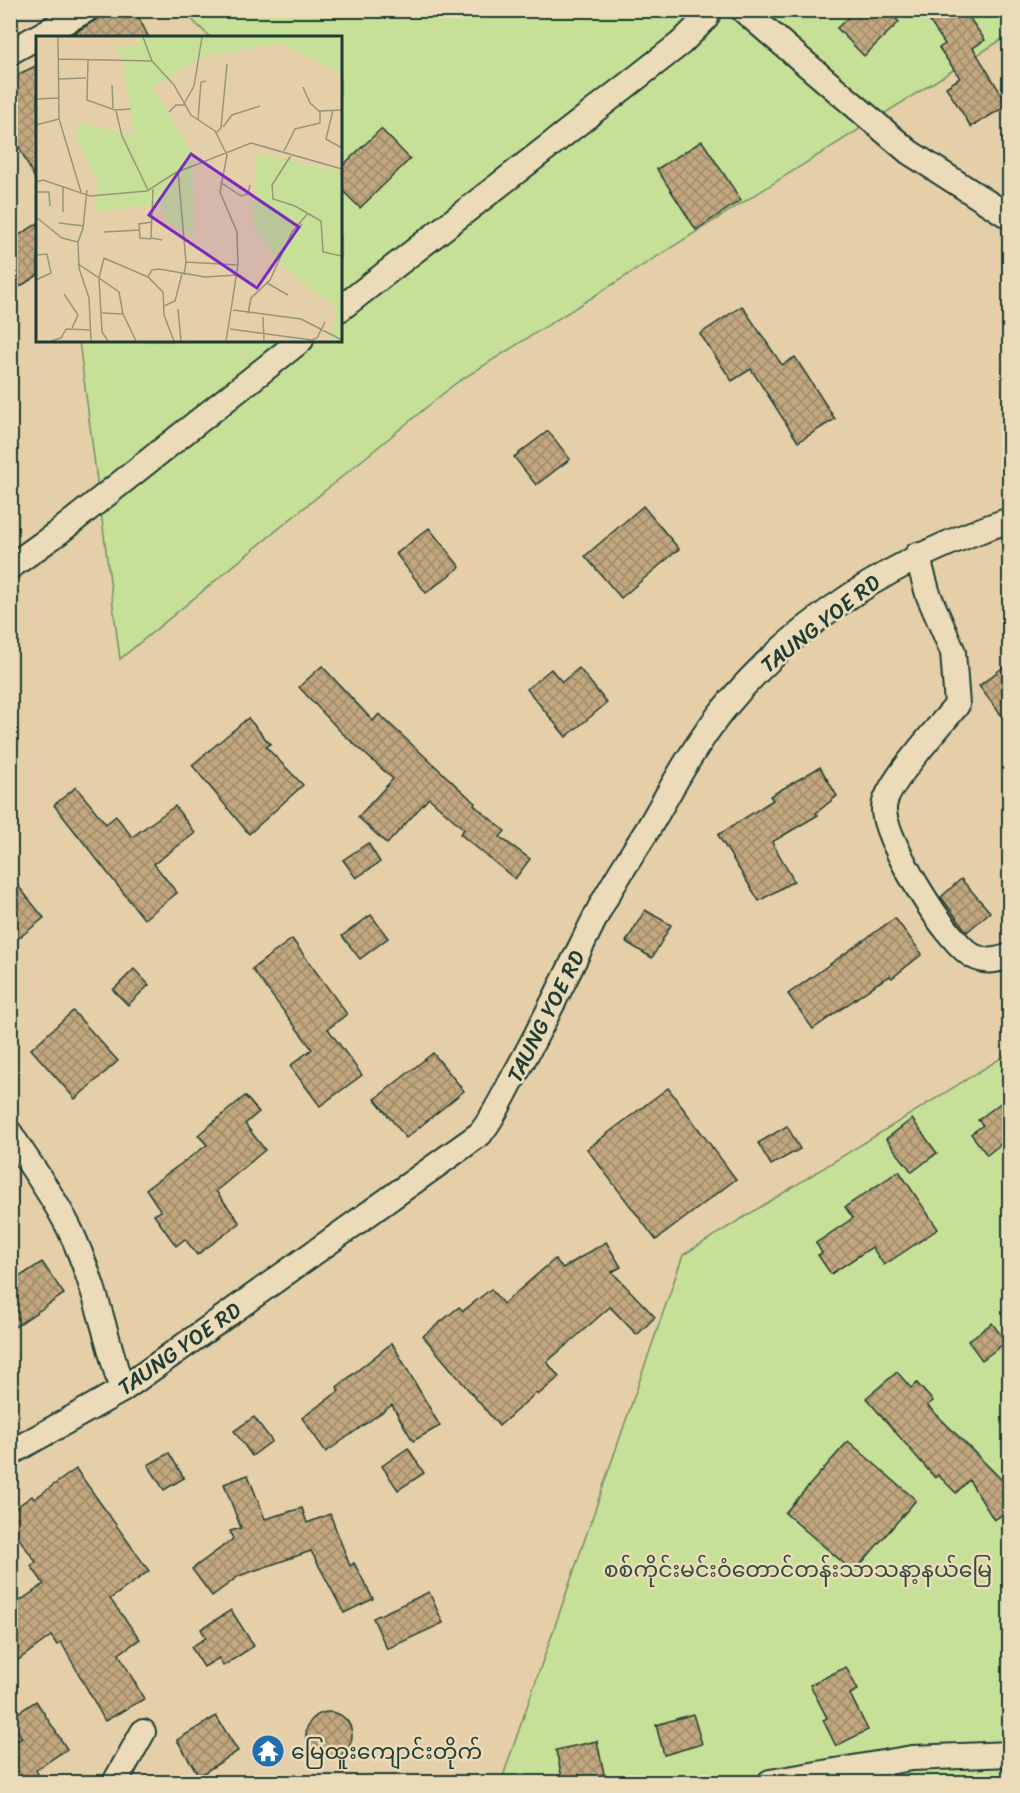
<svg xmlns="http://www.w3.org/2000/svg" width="1020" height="1793" viewBox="0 0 1020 1793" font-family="Sriracha,'Noto Sans Myanmar',sans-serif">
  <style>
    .green { fill: #c7e097; stroke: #738e66; stroke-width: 1.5 }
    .building { fill: url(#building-cross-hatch); stroke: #1f3d34; stroke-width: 1.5 }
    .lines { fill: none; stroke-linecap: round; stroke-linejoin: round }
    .minor-casing { stroke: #1f3d34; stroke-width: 28 }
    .minor { stroke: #ecdbb8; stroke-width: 24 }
    .labels { text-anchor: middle; stroke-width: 5; stroke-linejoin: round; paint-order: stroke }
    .street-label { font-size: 22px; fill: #1f3d34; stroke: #ecdbb8 }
    .park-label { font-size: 22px; fill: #304d3e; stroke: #ecdbb8 }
    .poi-label { font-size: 22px; fill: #1f3d34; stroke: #ecdbb8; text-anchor: start }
    .inset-road { fill: none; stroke: #96957a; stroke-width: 1.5 }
    .view { fill: #7b2cbf; fill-opacity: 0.15; stroke: #7b2cbf; stroke-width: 3 }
    .inset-edge { fill: none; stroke: #1f3d34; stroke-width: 3 }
  </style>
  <defs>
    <pattern id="building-cross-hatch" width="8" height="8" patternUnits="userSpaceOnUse" patternTransform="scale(1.5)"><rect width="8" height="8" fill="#c2a77f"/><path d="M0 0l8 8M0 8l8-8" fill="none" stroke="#9d8969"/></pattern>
  </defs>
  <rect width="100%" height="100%" fill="#e5cfa9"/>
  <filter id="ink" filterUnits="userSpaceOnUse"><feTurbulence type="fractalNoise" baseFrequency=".0167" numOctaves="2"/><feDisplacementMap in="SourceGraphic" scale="12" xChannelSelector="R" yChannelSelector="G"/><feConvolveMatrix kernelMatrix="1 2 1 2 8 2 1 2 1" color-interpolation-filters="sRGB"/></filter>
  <g filter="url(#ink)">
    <g class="green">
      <path d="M183,11h826v24l-553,348 -336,276 -41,-318 261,-1v-302l-130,-1z"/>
      <path d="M1009,1053v729h-508l182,-527z"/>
    </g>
    <g class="building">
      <path d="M112,10h23l14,28h-83z"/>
      <path d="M856,10h32l11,12 -35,34 -27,-28z"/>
      <path d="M922,10h42l21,30 -12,8 35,57 -37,22 -25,-40 14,-9 -21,-30 6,-4z"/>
      <path d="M38,65v120l-28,-56v-51z"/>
      <path d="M381,129l29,30 -50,49 -20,-20v-20z"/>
      <path d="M702,141l39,59 -45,30 -39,-61z"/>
      <path d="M38,223v52l-28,18v-52z"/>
      <path d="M742,306l40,59 13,-8 40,62 -37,23 -47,-73 -19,12 -32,-47z"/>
      <path d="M548,431l22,28 -34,26 -22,-28z"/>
      <path d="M643,506l36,43 -58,49 -36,-42z"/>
      <path d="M429,528l31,39 -34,26 -30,-39z"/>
      <path d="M1010,662v65l-31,-41z"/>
      <path d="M322,666l51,55 6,-7 96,89 -1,2 31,26 -5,6 30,22 -15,20 -55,-45 4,-5 -35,-31 -42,46 -29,-27 35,-38 -52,-47 -42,-45z"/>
      <path d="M579,668l28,35 -41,34 -39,-48 24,-20 11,13z"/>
      <path d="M248,718l22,26 -4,3 37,38 -54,49 -57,-69z"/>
      <path d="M820,767l17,29 -21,17 2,2 -46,27 22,39 -35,20 -41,-66 55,-35 -3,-4z"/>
      <path d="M76,787l30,37 10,-8 16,21 43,-31 20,27 -41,31 23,29 -33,26 -90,-114z"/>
      <path d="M368,843l12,19 -24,16 -13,-18z"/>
      <path d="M10,876l34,42 -34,27z"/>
      <path d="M961,879l29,33 -23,20 -26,-35z"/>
      <path d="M645,910l26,15 -19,33 -26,-16z"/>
      <path d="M371,915l17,23 -28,21 -18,-23z"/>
      <path d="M895,918l27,36 -30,24 -2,-2 -12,7 -65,46 -25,-35z"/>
      <path d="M292,939l55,75 -19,15 34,46 -42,31 -30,-40 22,-17 -60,-80z"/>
      <path d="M134,969l15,16 -21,20 -15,-15z"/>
      <path d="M73,1011l45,50 -43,38 -44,-50z"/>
      <path d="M433,1053l31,38 -58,47 -31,-39z"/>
      <path d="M668,1088l68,91 -80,61 -69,-91z"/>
      <path d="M245,1096l14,16 -14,12 20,26 -49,41 24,32 -43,32 -12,-16 -9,7 -22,-31 7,-4 -15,-22 61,-44 -9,-10z"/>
      <path d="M1010,1096v41l-23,18 -16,-21 12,-9 -5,-5z"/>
      <path d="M912,1119l25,34 -25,19 -26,-33z"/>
      <path d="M787,1126l13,23 -29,16 -13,-22z"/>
      <path d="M899,1171l39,58 -54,36 -12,-18 -41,27 -13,-19 4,-2 -6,-10 37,-25 -8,-11z"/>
      <path d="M606,1242l15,25 -9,5 43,45 -18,18 -27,-28 -63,55 12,15 -21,18 -2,-2 -37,33 -76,-90 36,-29 4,4 28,-22 12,15 52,-45 8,9z"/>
      <path d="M42,1262l22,32 -54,36v-47z"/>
      <path d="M992,1323l14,19 -24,18 -14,-19z"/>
      <path d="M392,1343l48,83 -27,15 -21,-36 -66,47 -24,-34 37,-27 -2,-4z"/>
      <path d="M897,1372l14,16 6,-5 16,18 -6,4 83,83v22l-16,10 -25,-40 -13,13 -18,-18 -3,3 -69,-80z"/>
      <path d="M254,1417l18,24 -20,15 -18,-25z"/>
      <path d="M848,1441l68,59 -62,72 -69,-59z"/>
      <path d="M408,1448l16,25 -26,17 -16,-24z"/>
      <path d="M169,1453l15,25 -20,12 -16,-25z"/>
      <path d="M76,1469l73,102 -39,28 30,40 -21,15 25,45 -39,22 -44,-79 -4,3 -6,-9 -41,30v-58l34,-24 -13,-18 5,-4 -26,-36v-14l22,-16 2,3z"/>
      <path d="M248,1475l17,44 37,-11 5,15 23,-9 20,52 4,-3 19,36 -29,14 -33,-62 -72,25 -27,20 -20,-27 41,-30 -3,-8 11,-3 -17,-44z"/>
      <path d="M429,1592l14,31 -56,26 -14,-31z"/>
      <path d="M231,1610l23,36 -31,20 -4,-8 -15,9 -13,-20 15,-9 -5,-9z"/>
      <path d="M846,1667l12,23 -8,4 18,36 -32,16 -13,-26 4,-2 -17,-33z"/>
      <path d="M36,1701l31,48 -31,21 2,4 -13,8h-7l-8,-11v-26l12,-7 -12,-20z"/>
      <circle cx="329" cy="1735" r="23"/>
      <path d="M693,1714l9,30 -38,11 -8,-30z"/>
      <path d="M216,1716l22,35 -39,25 -22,-36z"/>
      <path d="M597,1741l7,33 -41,8 -7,-32z"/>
    </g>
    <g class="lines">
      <defs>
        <g id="minor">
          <path d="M743,10l166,142 101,65"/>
          <path d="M10,52l76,-42"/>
          <path d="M340,309l341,-266 25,-25 3,-8"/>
          <path d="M917,555l11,39 25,58 4,53c-16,20 -73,81 -73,103 -2,28 64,138 91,149 13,6 22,3 35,-1"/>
          <path d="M10,567l49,-35 242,-192"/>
          <path d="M10,1133c21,34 44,63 61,99 23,50 35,105 51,158"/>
          <path d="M10,1453l112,-63 358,-256c14,-17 22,-36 32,-54 30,-53 56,-108 83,-162 15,-31 35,-60 53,-89 23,-40 46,-83 75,-119 74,-91 176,-154 287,-190"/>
          <path d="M115,1782l28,-50"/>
          <path d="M770,1782l142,-24 98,-4"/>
        </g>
      </defs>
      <use href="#minor" class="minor-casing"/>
      <use href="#minor" class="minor"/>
    </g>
  </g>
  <defs>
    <symbol id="temple-disc" viewBox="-11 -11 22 22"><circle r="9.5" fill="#1f6fb2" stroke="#ecdbb8"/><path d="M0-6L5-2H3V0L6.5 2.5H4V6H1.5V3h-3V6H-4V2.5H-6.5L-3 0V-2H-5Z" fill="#fff"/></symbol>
  </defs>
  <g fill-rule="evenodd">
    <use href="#temple-disc" x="249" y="1732" width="38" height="38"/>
  </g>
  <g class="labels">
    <g class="street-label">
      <text transform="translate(820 623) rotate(-38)" y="8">TAUNG YOE RD</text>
      <text transform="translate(545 1016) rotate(-63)" y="8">TAUNG YOE RD</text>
      <text transform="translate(179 1348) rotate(-35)" y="8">TAUNG YOE RD</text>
    </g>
    <g class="park-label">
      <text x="798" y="1577">စစ်ကိုင်းမင်းဝံတောင်တန်းသာသနာ့နယ်မြေ</text>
    </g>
    <g class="poi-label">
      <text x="291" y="1759">မြေထူးကျောင်းတိုက်</text>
    </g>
  </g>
  <g transform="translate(36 36)">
    <rect width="306" height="306" fill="#e5cfa9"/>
    <path d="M103,1h203v37l-62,-31 -79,14 -48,30 39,66 2,82 -26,-13 -8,-18 -65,8 3,-30 -20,-40v-19l56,12 -10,-68 -7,-20 23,-3zM221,117l85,19v169h-12l7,-32 -54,-43 -30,-41z" fill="#c7e097"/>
    <path class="inset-road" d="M22,1l1,82 22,73M107,1l9,24 22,24 17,30 24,16 12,24 -7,37 17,40 1,33 -12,76M22,23l94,2M52,24l-1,40 28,10 16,-1M22,43l28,-1M76,49l1,23M0,63l22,-1M148,68l10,-18 8,-49M297,74l-7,29 16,9M80,75l6,25 26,54M283,75l23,-1M133,76l7,-7h9M162,84l3,-38 5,-1M0,89l23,-6M187,91l9,-12 28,-9M180,97l5,-5 6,-64M248,115l11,-22 25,-6v-11l-10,-9 -7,-16M256,118l-20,31 1,14 22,7 26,15 2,31 19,4M142,135l8,91M0,146l7,-2 47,16 57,-5 28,-18 76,-30 91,26M184,146l21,14 7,-2 2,-9M27,151v25M117,153l-2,49 11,2M0,156h13l1,14M0,181l26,21 16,4 1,26 10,30 2,43M23,187l25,3M68,196l36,-2M115,203l-11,-1 -1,-14 13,-2M254,204l12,-16M42,206l5,-14 4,-38M0,219l11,-1 4,19 -15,7M42,228l21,14 3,54 6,9M148,239l2,-13 52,3M112,241l4,-7 7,-1 46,8 32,-2M231,247l21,12M28,258l14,21 -6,13M128,270l11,-5 7,-27M142,273l3,32M197,274l68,9 41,21M66,277l21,1 13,27M87,278l-4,-22 -20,-14 5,-20 44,19 15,15 1,23 10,26M212,278l3,-16 19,-18 22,-48 16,-19M227,281l1,24M194,293l82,11 5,-2 8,-16M15,305l10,-3 5,-9 25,1"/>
    <path class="view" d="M155,118l108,73 -42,61 -108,-73z"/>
    <rect width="306" height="306" class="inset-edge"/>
  </g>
  <rect width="1020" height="1793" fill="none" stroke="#ecdbb8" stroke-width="36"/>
  <rect x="18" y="18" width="984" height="1757" fill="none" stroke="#1f3d34" stroke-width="2" filter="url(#ink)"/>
</svg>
